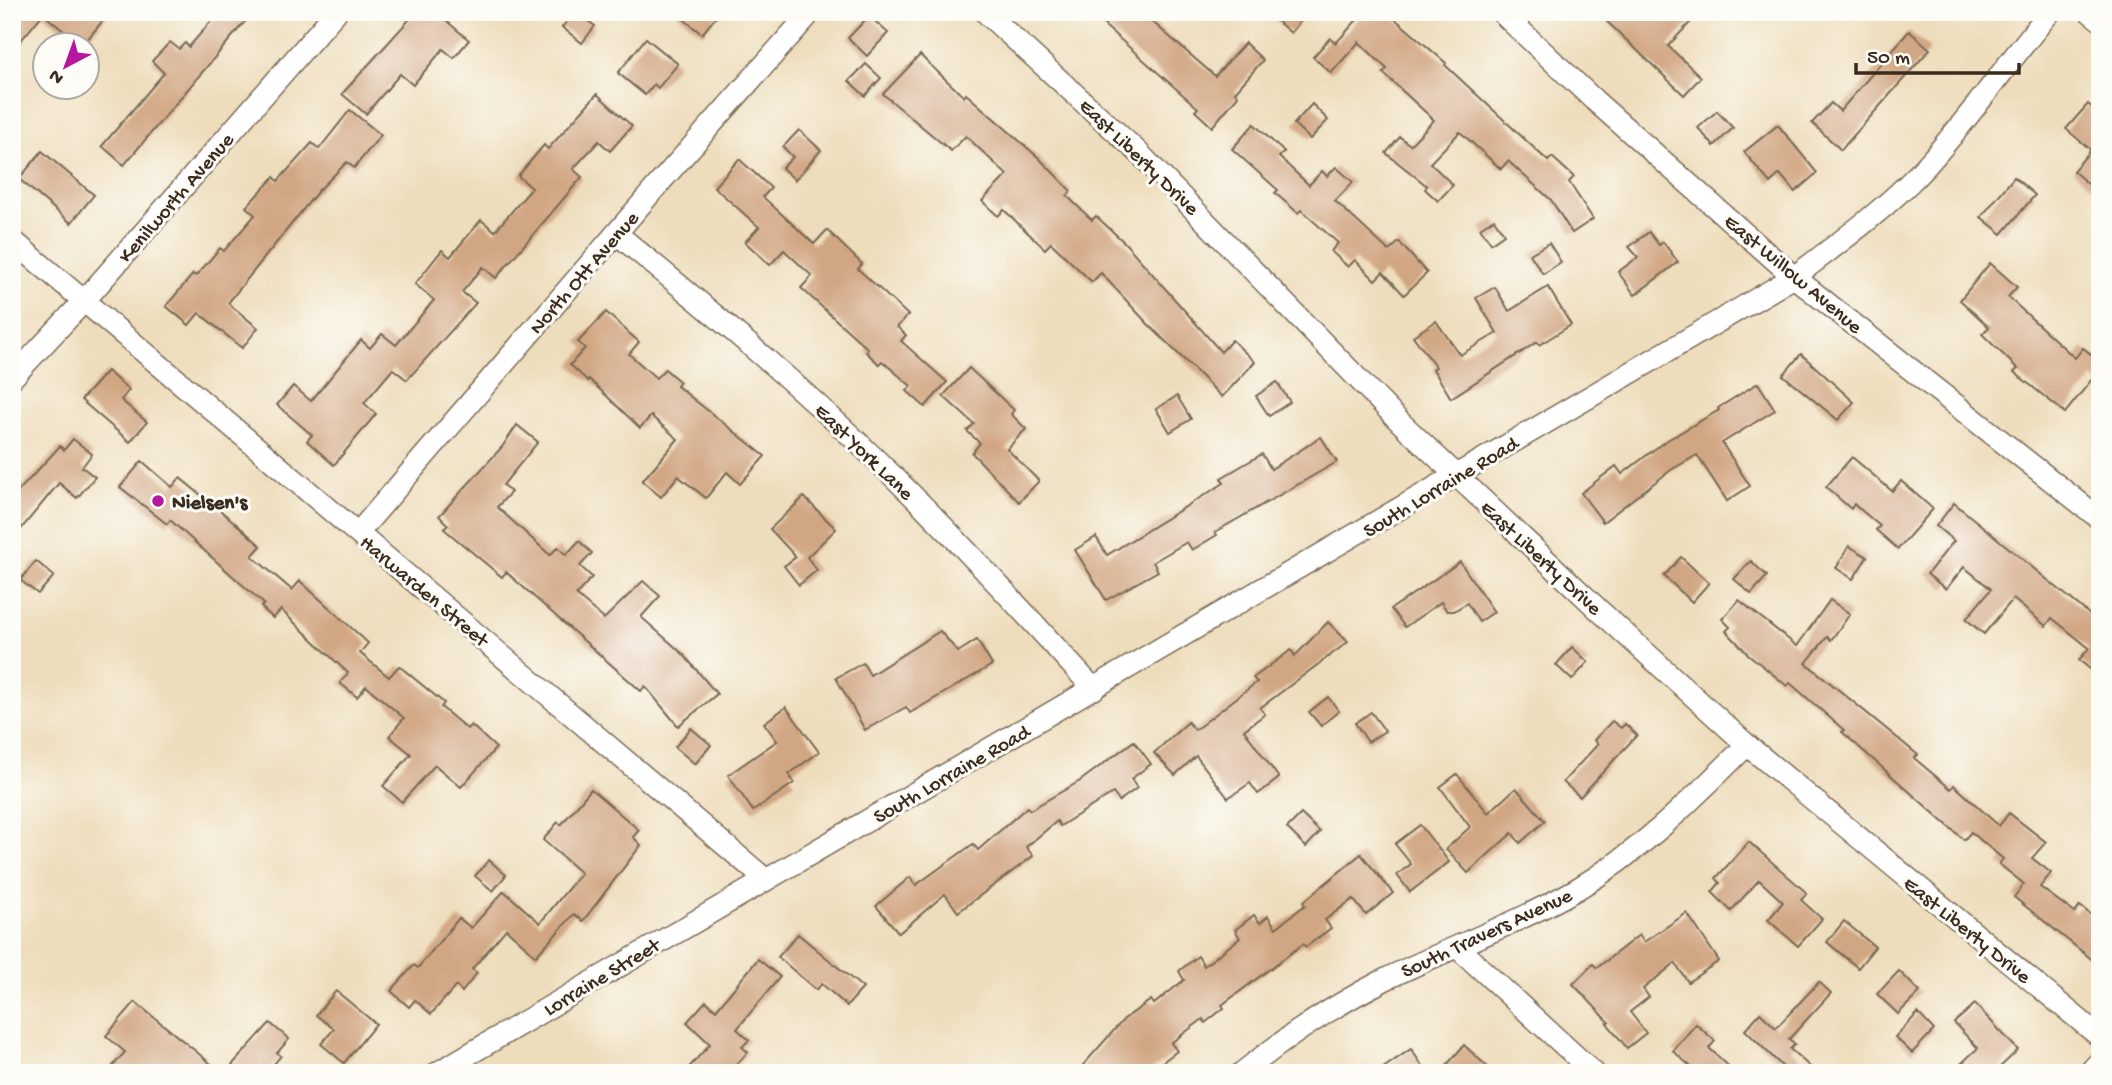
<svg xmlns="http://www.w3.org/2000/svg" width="2112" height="1085" viewBox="0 0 2112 1085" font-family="'Gochi Hand',sans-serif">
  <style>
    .building { fill: #d1a682 }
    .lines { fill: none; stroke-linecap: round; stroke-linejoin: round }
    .minor-casing { stroke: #7a6955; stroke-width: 24 }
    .minor { stroke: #fff; stroke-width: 21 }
    .poi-dot { fill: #b5179e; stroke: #fdfcf7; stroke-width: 2.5 }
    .labels { text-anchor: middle; stroke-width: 6; stroke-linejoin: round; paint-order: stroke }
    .street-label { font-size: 21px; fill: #3b2a1e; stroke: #fdfcf7 }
    .poi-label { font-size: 21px; font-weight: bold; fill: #3b2a1e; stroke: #fdfcf7; text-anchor: start }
  </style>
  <rect width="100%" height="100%" fill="#fdfcf7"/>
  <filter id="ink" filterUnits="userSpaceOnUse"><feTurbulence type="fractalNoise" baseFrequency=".0143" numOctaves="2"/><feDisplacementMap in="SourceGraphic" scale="14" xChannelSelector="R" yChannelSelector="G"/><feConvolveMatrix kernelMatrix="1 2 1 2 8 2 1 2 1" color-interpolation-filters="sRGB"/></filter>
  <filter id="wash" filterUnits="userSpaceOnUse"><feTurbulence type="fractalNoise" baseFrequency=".00686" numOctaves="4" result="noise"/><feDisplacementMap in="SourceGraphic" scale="28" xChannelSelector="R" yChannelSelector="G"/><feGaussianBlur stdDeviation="1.57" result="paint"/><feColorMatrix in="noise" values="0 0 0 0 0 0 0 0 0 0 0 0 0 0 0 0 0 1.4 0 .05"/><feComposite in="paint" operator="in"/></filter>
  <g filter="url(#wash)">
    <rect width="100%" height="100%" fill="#eeddbc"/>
    <g id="blocks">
      <g class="building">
        <path d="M12,12h98l-28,34 -39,-32 -31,37z"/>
        <path d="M219,12h34l-129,153 -22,-19 62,-73 -12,-12 18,-19 9,7 6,-6 4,4z"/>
        <path d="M416,12h20l33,28 -15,18 -11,-9 -30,36 -13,-11 -34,40 -24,-20z"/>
        <path d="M575,12l20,14 -13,17 -20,-16z"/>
        <path d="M675,12h45l-18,22z"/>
        <path d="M1116,12h25l74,64 30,-33 18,17 -28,32 3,4 -26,31 -17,-16 3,-3 -94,-83z"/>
        <path d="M1266,12h42l-17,21z"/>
        <path d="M1364,12h23l59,51 -1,2 103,96 4,-4 22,20 -5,5 24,37 -21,14 -21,-33 -43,-39 -7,8 -41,-37 -30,31 23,22 -15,16 -13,-12 2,-3 -41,-33 14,-16 10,8 24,-25 -51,-47 4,-4 -28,-27 -28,31 -18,-16 17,-19 6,5z"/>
        <path d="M1597,12h103l-32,34 33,31 -17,18z"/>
        <path d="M869,16l19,17 -21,23 -19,-18z"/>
        <path d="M1909,31l21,18 -89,101 -29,-27 19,-20 9,8z"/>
        <path d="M646,38l32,26 -20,24 -4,-4 -9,11 -27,-22z"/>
        <path d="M920,55l44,42 2,-3 73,64 32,33 -4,5 25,24 4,-4 30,28 95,108 11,-12 23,22 -33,35 -74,-73 -47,-51 -9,9 -41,-39 -6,6 -41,-39 -6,6 -16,-15 25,-26 -41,-39 -15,15 -68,-57z"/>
        <path d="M866,64l15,14 -16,18 -16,-15z"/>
        <path d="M597,94l35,32 -22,25 -11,-10 -26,28 9,8 -86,101 -13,-11 -21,25 14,11 -69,77 -14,-11 -29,34 12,11 -42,51 -27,-24 5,-6 -35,-30 16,-19 18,15 50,-61 9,8 12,-14 14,11 38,-45 -19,-16 27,-34 8,7 31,-37 14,11 37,-43 -14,-12 26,-31 4,4z"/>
        <path d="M1312,104l16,16 -18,19 -16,-15z"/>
        <path d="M2088,104l12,10v80l-27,-23 18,-21 -25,-21z"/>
        <path d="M350,110l31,25 -27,33 -7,-6 -29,29 -90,112 30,25 -16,20 -43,-35 -10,12 -23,-19 27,-32 3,2 24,-28 4,3 31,-36 -9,-8 28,-30 4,4 34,-38 7,6z"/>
        <path d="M1717,111l16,17 -19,18 -16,-18z"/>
        <path d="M1254,124l30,28 -5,5 30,28 13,-14 5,5 9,-9 17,15 -18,19 54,50 10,-9 28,31 -23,22 -21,-23 -8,8 -20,-20 -7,7 -17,-16 7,-8 -37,-33 -3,3 -23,-20 3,-3 -46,-41z"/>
        <path d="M1778,125l39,48 -22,19 -15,-18 -10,9 -26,-31z"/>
        <path d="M799,130l22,20 -26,30 -13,-12 11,-11 -10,-10z"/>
        <path d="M42,151l52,44 -23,28 -52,-44z"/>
        <path d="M739,159l32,29 -8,9 51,47 13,-14 35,34 -4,5 50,46 -11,12 9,8 -5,6 46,41 -22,25 -18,-16 4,-5 -29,-25 -3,3 -13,-12 2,-3 -67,-61 11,-12 -28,-26 -14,15 -25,-23 14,-15 -45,-40z"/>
        <path d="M2014,177l21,18 -33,39 -21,-17z"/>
        <path d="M1494,219l10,15 -13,9 -11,-15z"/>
        <path d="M1649,232l10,13 4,-3 15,20 -43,33 -17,-23 20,-15 -9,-10z"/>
        <path d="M1549,243l12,19 -18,12 -13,-20z"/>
        <path d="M1990,263l27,24 -9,10 67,61 8,-10 17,13v23l-7,-6 -28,35 -51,-41 4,-3 -36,-35 7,-7 -29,-27z"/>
        <path d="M1495,287l14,24 39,-24 23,38 -32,20 -2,-3 -86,56 -18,-29 3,-2 -23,-31 23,-15 24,34 37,-22 -21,-35z"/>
        <path d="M606,312l33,30 -10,12 27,24 9,-9 15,13 -3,4 88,70 -25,28 -13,-12 -21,26 -28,-22 -17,21 -19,-16 36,-42 -27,-23 -11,12 -51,-49 -1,2 -18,-16 15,-17 -7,-6z"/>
        <path d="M1801,354l53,48 -16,18 -55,-45z"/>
        <path d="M969,368l45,42 -3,4 15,15 -19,20 32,32 -20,21 -47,-49 8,-10 -13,-12 7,-7 -31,-28z"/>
        <path d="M107,371l22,19 -8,10 26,22 -17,20 -49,-42z"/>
        <path d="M1277,382l13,20 -21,14 -13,-20z"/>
        <path d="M1758,383l17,27 -53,33 28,43 -23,15 -30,-46 -26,15 -68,52 -22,-29 35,-27 6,8 42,-32 55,-32 -1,-2z"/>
        <path d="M1177,396l14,23 -21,13 -14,-23z"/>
        <path d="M517,425l21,17 -35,43 8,7 -14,15 53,48 8,-8 8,8 13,-14 13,12 -12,13 12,11 -16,18 28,24 39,-38 17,15 -19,21 42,37 34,40 -39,32 -33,-40 -4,5 -135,-119 -4,5 -58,-48 4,-4 -9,-9 63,-69z"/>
        <path d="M1321,437l16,25 -122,70 2,3 -25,15 -5,-8 -34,20 5,9 -52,29 -31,-50 21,-13 11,18 117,-72 -3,-5 41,-24 9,15z"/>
        <path d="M73,439l19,15 -10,13 13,10 -18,21 -18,-15 -47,57v-42l48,-52 4,4z"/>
        <path d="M1852,457l40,34 9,-10 32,28 -35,40 -22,-19 4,-4 -26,-22 -3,5 -25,-22z"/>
        <path d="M142,461l30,26 8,-9 53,43 28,25 -9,10 40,34 8,-9 68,62 -8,10 29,24 10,-11 45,37 -3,4 26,22 4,-4 25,23 -35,39 -26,-22 -33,37 -19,-16 28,-32 -22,-18 15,-18 -38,-32 -9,11 -17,-14 8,-10 -67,-63 -8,8 -12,-11 3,-3 -94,-84 -3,4 -47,-37z"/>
        <path d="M804,497l32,32 -29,28 10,13 -18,15 -15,-19 12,-9 -26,-28z"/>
        <path d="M1954,503l146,120v54l-21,-17 10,-12 -37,-30 -6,8 -33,-27 -29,35 -18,-15 25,-30 -27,-22 -18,22 -19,-15 27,-33 -18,-15z"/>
        <path d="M1849,546l18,11 -14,22 -17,-11z"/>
        <path d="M1681,557l28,26 -17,19 -28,-26z"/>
        <path d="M36,561l18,15 -16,18 -18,-14z"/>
        <path d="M1751,561l16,15 -16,18 -17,-15z"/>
        <path d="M1460,562l34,50 -15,10 -12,-19 -13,8h-7l-6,-9 -36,25 -14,-18z"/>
        <path d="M1739,600l58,46 33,-46 20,14 -19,26 -4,-3 -21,26 112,92 -4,3 37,31 3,-4 45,41 10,-13 37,29 -14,16 19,15 -11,14 35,26 5,-7 20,16v44l-86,-69 10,-13 -25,-20 4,-5 -32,-27 -7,8 -122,-108 2,-2 -54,-47 -3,3 -39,-32 -22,-23 4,-4 -8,-8z"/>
        <path d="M1328,622l20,20 -88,66 5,6 -21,16 35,48 -21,16 -8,-11 -22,15 -32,-42 -21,19 -21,-22 34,-31 7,8 62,-48 -4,-4 38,-28 4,6z"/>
        <path d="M940,631l18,21 19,-12 15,25 -82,48 -4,-6 -41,23 -29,-52 27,-15 7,12z"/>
        <path d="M1572,647l16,15 -16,18 -16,-15z"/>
        <path d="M1328,697l11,14 -18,15 -12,-14z"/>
        <path d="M786,707l33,45 -30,22 5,9 -41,28 -25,-36 49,-34 -13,-18z"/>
        <path d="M1371,712l14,19 -17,11 -13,-19z"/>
        <path d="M1612,721l9,7 4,-4 12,11 -57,62 -17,-15 35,-38 -4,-4z"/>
        <path d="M691,728l20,17 -16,19 -20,-17z"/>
        <path d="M1134,741l17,23 -20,15 6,9 -18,13 -6,-8 -53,33 -3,-5 -31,26 7,9 -75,56 -13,-18 -46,39 -23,-27 34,-29 6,8 57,-41 5,6 49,-43 3,3 50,-29z"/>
        <path d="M1457,774l31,39 28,-25 29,33 -25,22 -8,-10 -44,40 -22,-24 24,-22 -30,-40z"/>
        <path d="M591,789l48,41 -6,7 8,8 -58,76 -9,-7 -38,42 -30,-27 -34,40 5,4 -15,19 -6,-6 -25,28 -16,-14 -6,7 -18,-16 23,-26 4,3 41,-50 12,10 33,-37 36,32 41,-50 -38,-33 15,-18 3,3z"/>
        <path d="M1301,814l19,18 -14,15 -19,-19z"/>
        <path d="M1420,825l29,37 -39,30 -13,-17 14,-11 -16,-20z"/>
        <path d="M1749,842l58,51 -6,7 21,19 -24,27 -30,-26 15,-18 -24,-22 -28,31 -19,-19 8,-9 -4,-5z"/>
        <path d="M1361,854l32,39 -27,22 -13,-16 -28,21 6,8 -25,19 -3,-3 -81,61 2,3 -19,15 -2,-4 -32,24 6,8 -29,22h-72l48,-54 27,-19 3,4 30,-24 -5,-9 19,-15 6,10 36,-28 -5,-8 19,-15 6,8 8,-7 8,12 29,-23 -2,-3z"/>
        <path d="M489,860l17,15 -13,16 -18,-15z"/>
        <path d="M1687,913l32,48 -31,21 -13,-19 -32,26 6,8 -19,15 16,21 -19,15 -20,-25 2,-1 -36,-38 20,-20 4,4 42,-33 5,7z"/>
        <path d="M1844,921l31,26 -17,21 -31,-26z"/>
        <path d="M798,934l65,54 -16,18 -25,-22 -6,6 -38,-33z"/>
        <path d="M758,959l22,18 -43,52 12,11 -7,7 6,5 -19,21h-45l26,-29 -23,-22 19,-21 10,9z"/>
        <path d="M1899,971l21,21 -22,22 -21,-20z"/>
        <path d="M1819,982l12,11 -42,46 6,5 -5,5 27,24h-28l-44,-43 15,-17 16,15z"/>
        <path d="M336,991l40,33 -32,39 -23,-19 13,-15 -18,-14z"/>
        <path d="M135,1002l58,47 29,24h-115l18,-21 -19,-16z"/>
        <path d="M1975,1004l43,46 -24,23h-43l27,-25 -24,-25z"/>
        <path d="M1918,1013l16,17 -22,23 -17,-16z"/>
        <path d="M270,1023l19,16 -12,14 4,3 -15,17h-25l-9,-8z"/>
        <path d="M1696,1024l19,17 -6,7 27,25h-38l-25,-22z"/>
        <path d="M1464,1045l30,28h-54z"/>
        <path d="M1411,1049l16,24h-51z"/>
      </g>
    </g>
  </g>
  <g filter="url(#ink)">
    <use href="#blocks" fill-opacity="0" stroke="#7a6955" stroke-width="2"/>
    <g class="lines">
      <defs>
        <g id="minor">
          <path d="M985,12l154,141 260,268 202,191 146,133 353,292"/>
          <path d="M1501,12l93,88 200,177 306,242"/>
          <path d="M2090,12l10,8"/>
          <path d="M617,234c100,82 199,165 291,257 65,64 125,132 186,198"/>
          <path d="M12,240l753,639"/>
          <path d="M12,378l72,-77 252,-289"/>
          <path d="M358,533l298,-346 155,-175"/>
          <path d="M1458,948l136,125"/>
          <path d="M437,1073l1357,-796c45,-34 93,-69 131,-110 45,-49 82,-104 125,-155"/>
          <path d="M1242,1073c44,-36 91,-67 142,-93 64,-32 131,-55 193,-91 65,-38 117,-92 170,-144"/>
          <path d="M2089,1073l11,-12"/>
        </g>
      </defs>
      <use href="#minor" class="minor-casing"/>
      <use href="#minor" class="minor"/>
    </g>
  </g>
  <circle class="poi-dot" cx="158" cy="501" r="7"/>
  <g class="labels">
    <g class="street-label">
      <text transform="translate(1140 156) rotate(44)" y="7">East Liberty Drive</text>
      <text transform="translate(175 197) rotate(-49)" y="7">Kenilworth Avenue</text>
      <text transform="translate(583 272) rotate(-49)" y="7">North Ott Avenue</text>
      <text transform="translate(1794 273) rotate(40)" y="7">East Willow Avenue</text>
      <text transform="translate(865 451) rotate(44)" y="7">East York Lane</text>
      <text transform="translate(1440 486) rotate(-31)" y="7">South Lorraine Road</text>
      <text transform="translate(1542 557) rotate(43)" y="7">East Liberty Drive</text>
      <text transform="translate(425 590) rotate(40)" y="7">Harwarden Street</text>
      <text transform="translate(951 773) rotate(-30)" y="7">South Lorraine Road</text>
      <text transform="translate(1968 929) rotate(39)" y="7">East Liberty Drive</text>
      <text transform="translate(1486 932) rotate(-25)" y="7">South Travers Avenue</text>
      <text transform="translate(601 976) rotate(-31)" y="7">Lorraine Street</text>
    </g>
    <g class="poi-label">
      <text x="172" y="508">Nielsen's</text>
    </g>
  </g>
  <rect width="2112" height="1085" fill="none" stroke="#fdfcf7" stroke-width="42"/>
  <g transform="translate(66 66) rotate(221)"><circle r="33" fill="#fdfcf7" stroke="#afa8a0" stroke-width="2"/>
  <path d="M0-5L12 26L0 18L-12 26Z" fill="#b5179e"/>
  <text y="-10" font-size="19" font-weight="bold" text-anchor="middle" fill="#3b2a1e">N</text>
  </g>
  <path d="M1856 63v10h163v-10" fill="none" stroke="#3b2a1e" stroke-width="3.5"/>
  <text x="1867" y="63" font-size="21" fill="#3b2a1e" stroke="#fdfcf7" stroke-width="5" paint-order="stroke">50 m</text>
</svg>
